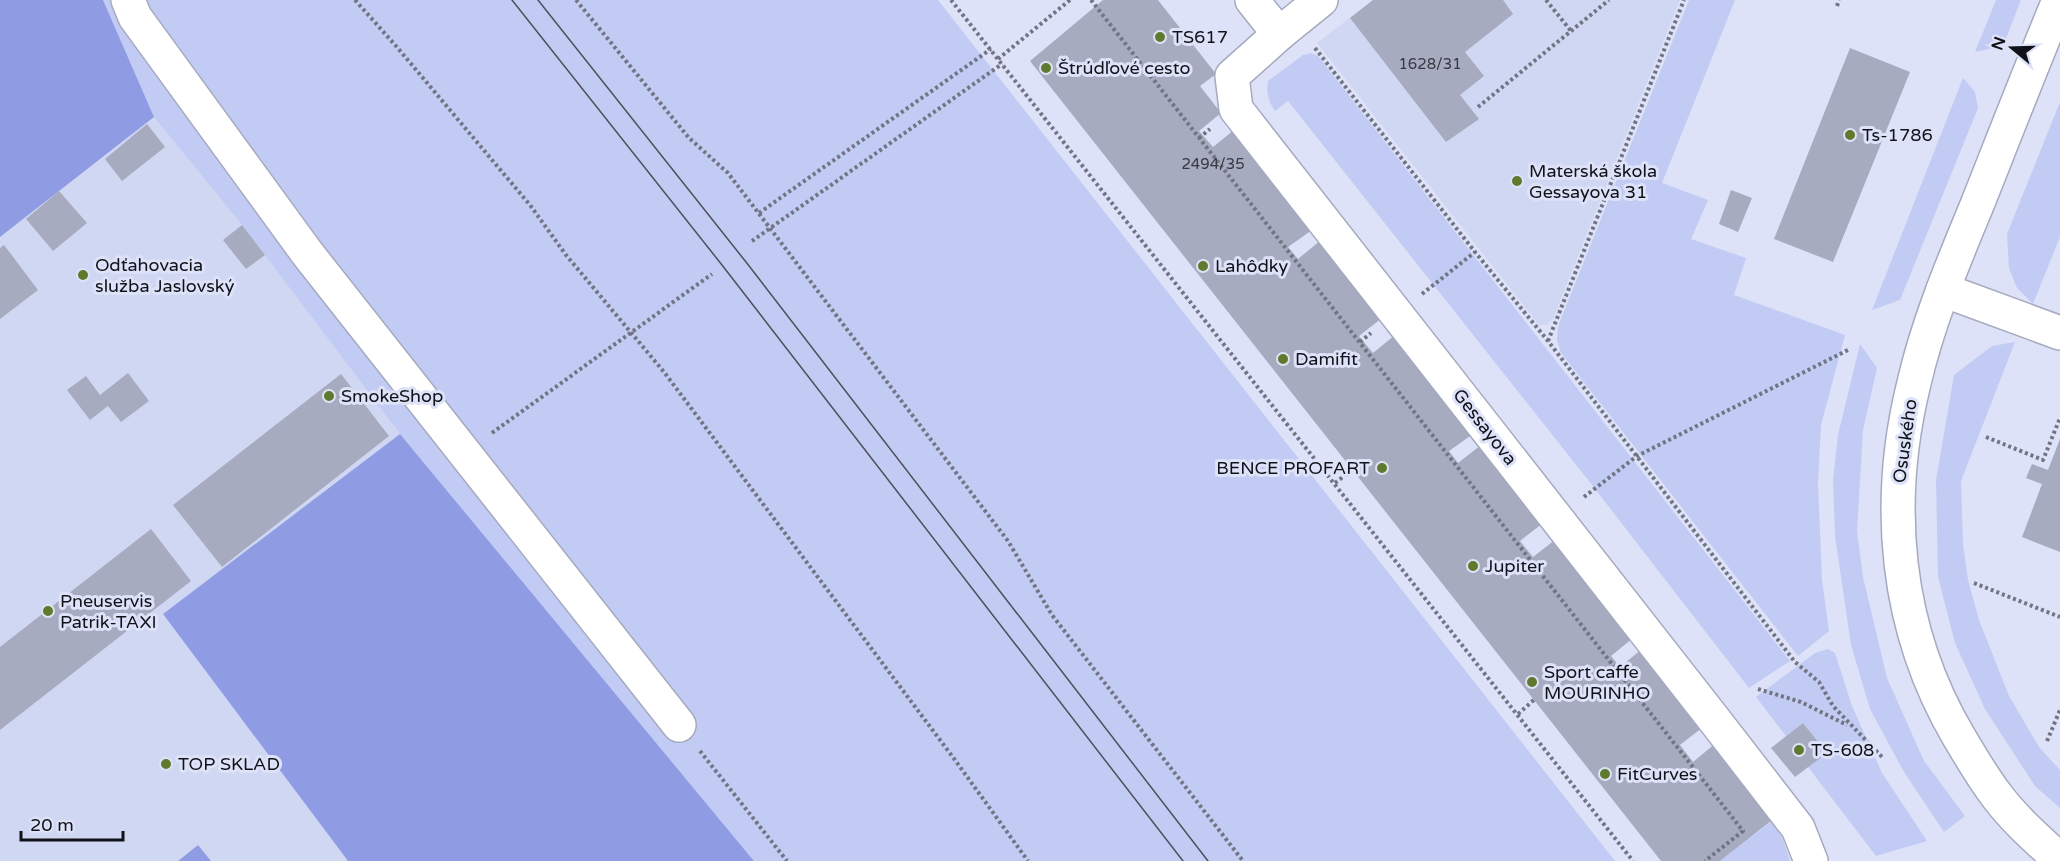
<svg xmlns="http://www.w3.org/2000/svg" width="2060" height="861" viewBox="0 0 2060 861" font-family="'Varela Round',sans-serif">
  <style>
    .built { fill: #d0d7f3 }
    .green { fill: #c2cbf3 }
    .forest { fill: #8f9ce4 }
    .building { fill: #a6abbf }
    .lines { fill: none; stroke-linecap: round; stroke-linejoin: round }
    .minor-casing { stroke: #a6aabf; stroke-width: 36 }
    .path { stroke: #717482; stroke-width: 4; stroke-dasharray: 3 3; stroke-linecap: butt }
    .minor { stroke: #fff; stroke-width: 33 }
    .tram { stroke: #4d505b; stroke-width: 1.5 }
    .poi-dot { fill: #607a2d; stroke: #dde2f8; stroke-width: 2 }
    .labels { text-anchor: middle; stroke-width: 6; stroke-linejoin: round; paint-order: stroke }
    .number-label { font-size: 15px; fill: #363842 }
    .poi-label { font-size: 18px; fill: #101219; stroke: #dde2f8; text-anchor: start }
    .street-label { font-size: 18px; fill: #101219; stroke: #dde2f8 }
  </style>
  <rect width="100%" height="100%" fill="#dde2f8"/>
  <g class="built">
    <path d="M1373,0h307l-127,319 -6,6h-8l-222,-282z"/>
    <path d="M154,117l88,108 158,209 -237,180 185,247h-137l-13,-16 -20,16h-178v-624z"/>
  </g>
  <g class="green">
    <path d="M103,0h835l677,861h-861l-354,-427 -158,-209 -88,-108z"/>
    <path d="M1689,0h46l-73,183 46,17 -17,39 55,19 -12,37 111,40 -24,90 -3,58 4,97 7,51 -31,25 -237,-303 -4,-13 1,-14z"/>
    <path d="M1996,0h25l-18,46 -28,6z"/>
    <path d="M1311,53l7,3 472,605 -41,27 -157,-203 -304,-384 -13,10c-7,-10 -9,-18 -7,-30l35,-26z"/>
    <path d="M1963,78l12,14 3,16 -78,192 -28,10z"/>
    <path d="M2060,102v135l-27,67 -16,-16 -8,-20 -2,-34z"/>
    <path d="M2015,342l-54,139 2,63 5,36 11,40 30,76 30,51 21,23v38l-25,-22 -50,-77 -30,-66 -17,-66 -2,-97 18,-105 38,-29z"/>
    <path d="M1860,344l17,24 -14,62 -6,101 6,46 24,101 37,83 41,55 -21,16 -40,-60 -34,-63 -19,-64 -16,-109 -2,-56 5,-45z"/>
    <path d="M1828,649l7,4 17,53 30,67 45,68 -51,15 -68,-89 18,-15 -23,-29 -17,13 -30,-39 59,-44z"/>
    <path d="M1772,821l11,19 7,21h-70z"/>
  </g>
  <g class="forest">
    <path d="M0,0h103l51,117 -154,120z"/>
    <path d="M400,434l354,427h-406l-185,-247z"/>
    <path d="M198,845l13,16h-33z"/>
  </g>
  <g class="building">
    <path d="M1103,0h55l58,74 -16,12 21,27 -22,18 14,16 21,-17 78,100 -24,17 10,12 23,-19 61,78 -23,18 14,17 22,-18 78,99 -24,17 9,12 23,-18 62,78 -23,18 13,16 23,-18 77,99 -22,18 9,11 22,-18 61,78 -23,18 13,17 23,-19 60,74 -56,44h-59l-631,-800z"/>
    <path d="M1373,0h130l10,14 -48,38 19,24 -24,19 19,24 -33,23 -96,-124z"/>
    <path d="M1850,48l60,24 -77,190 -59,-23z"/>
    <path d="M147,124l18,23 -43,34 -17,-22z"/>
    <path d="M1731,190l21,8 -14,34 -19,-8z"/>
    <path d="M59,191l28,32 -34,28 -27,-32z"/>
    <path d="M242,225l23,30 -19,14 -23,-29z"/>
    <path d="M4,245l34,45 -38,29v-71z"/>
    <path d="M128,373l21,28 -28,21 -13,-16 -18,14 -23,-30 19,-14 14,19z"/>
    <path d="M341,374l48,62 -167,131 -49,-62z"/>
    <path d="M2060,439v113l-38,-15 20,-53 -16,-6 6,-14 16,6z"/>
    <path d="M151,529l40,52 -191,149v-83z"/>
    <path d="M1803,723l24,30 -32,24 -24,-29z"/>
  </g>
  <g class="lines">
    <defs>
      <g id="minor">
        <path d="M128,0l7,17 172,236 372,472"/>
        <path d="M1252,0l27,34 -47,42 4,33 480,613 82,106 13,33"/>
        <path d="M2059,0c-28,68 -55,137 -82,205 -24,58 -49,117 -63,178 -30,121 -19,246 45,354 12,20 24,41 38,59 18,24 41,44 63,64"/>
        <path d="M1279,34l42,-34"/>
        <path d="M1943,290l117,43"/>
      </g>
    </defs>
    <use href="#minor" class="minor-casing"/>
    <g class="path">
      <path d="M355,0l41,46 134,159 36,50 98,117 291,388 73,101"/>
      <path d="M576,0l113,138 39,35 280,368 44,74 191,246"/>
      <path d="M951,0l682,861"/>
      <path d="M1091,0l652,831 -38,30"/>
      <path d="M1546,0l25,31"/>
      <path d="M1837,6l2,-6"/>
      <path d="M1315,48l160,204 73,89 247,321 24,20 14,24 49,51"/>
      <path d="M998,59l72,-59"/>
      <path d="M1478,107l131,-107"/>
      <path d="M1199,138l11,-9"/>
      <path d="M759,213l232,-164"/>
      <path d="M752,241l250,-177"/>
      <path d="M1422,294l53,-42"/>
      <path d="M1548,341l136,-341"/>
      <path d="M1360,342l11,-9"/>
      <path d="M492,433l220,-159"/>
      <path d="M1986,437l57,23 17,-42"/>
      <path d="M1335,483l18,-14"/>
      <path d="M1584,497l53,-41 213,-107"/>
      <path d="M1974,583l86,34"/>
      <path d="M1758,689l43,13 46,23"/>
      <path d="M1518,714l17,-15"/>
      <path d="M2047,741l13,-31"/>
      <path d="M700,751l87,110"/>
    </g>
    <use href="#minor" class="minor"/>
    <g class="tram">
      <path d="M512,0l210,265 461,596"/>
      <path d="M538,0l208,262 462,599"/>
    </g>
  </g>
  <g class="poi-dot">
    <circle cx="1160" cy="37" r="6"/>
    <circle cx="1046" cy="68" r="6"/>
    <circle cx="1850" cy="135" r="6"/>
    <circle cx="1517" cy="181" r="6"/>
    <circle cx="1203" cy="266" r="6"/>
    <circle cx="83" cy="275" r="6"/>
    <circle cx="1283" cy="359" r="6"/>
    <circle cx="329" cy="396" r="6"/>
    <circle cx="1382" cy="468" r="6"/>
    <circle cx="1473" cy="566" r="6"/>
    <circle cx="48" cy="611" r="6"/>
    <circle cx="1532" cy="682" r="6"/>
    <circle cx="1799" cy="750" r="6"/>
    <circle cx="166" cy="764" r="6"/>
    <circle cx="1605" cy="774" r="6"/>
  </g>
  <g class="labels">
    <g class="number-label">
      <text x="1430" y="69">1628/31</text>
      <text x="1213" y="169">2494/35</text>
    </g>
    <g class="poi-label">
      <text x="1172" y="43">TS617</text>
      <text x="1058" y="74">Štrúdľové cesto</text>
      <text x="1862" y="141">Ts-1786</text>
      <text x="1529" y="177">Materská škola<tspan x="1529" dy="21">Gessayova 31</tspan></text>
      <text x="95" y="271">Odťahovacia<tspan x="95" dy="21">služba Jaslovský</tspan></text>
      <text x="1215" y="272">Lahôdky</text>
      <text x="1295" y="365">Damifit</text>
      <text x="341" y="402">SmokeShop</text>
      <text x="1370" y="474" text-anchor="end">BENCE PROFART</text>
      <text x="1485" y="572">Jupiter</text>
      <text x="60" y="607">Pneuservis<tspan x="60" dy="21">Patrik-TAXI</tspan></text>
      <text x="1544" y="678">Sport caffe<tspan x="1544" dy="21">MOURINHO</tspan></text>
      <text x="1811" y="756">TS-608</text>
      <text x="178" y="770">TOP SKLAD</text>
      <text x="1617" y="780">FitCurves</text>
    </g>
    <g class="street-label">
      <text transform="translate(1485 427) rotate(52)" y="6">Gessayova</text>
      <text transform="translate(1905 441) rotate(-82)" y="6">Osuského</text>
    </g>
  </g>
  <g transform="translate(2012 48) rotate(289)" stroke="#dde2f8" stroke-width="4.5" paint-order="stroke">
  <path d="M0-4.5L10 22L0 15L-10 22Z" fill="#101219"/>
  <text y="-9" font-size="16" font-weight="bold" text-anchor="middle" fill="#101219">N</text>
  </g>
  <path d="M21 831v9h102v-9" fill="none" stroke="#101219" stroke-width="3"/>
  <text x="30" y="831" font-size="18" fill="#101219" stroke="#dde2f8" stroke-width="4.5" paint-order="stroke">20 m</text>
</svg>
